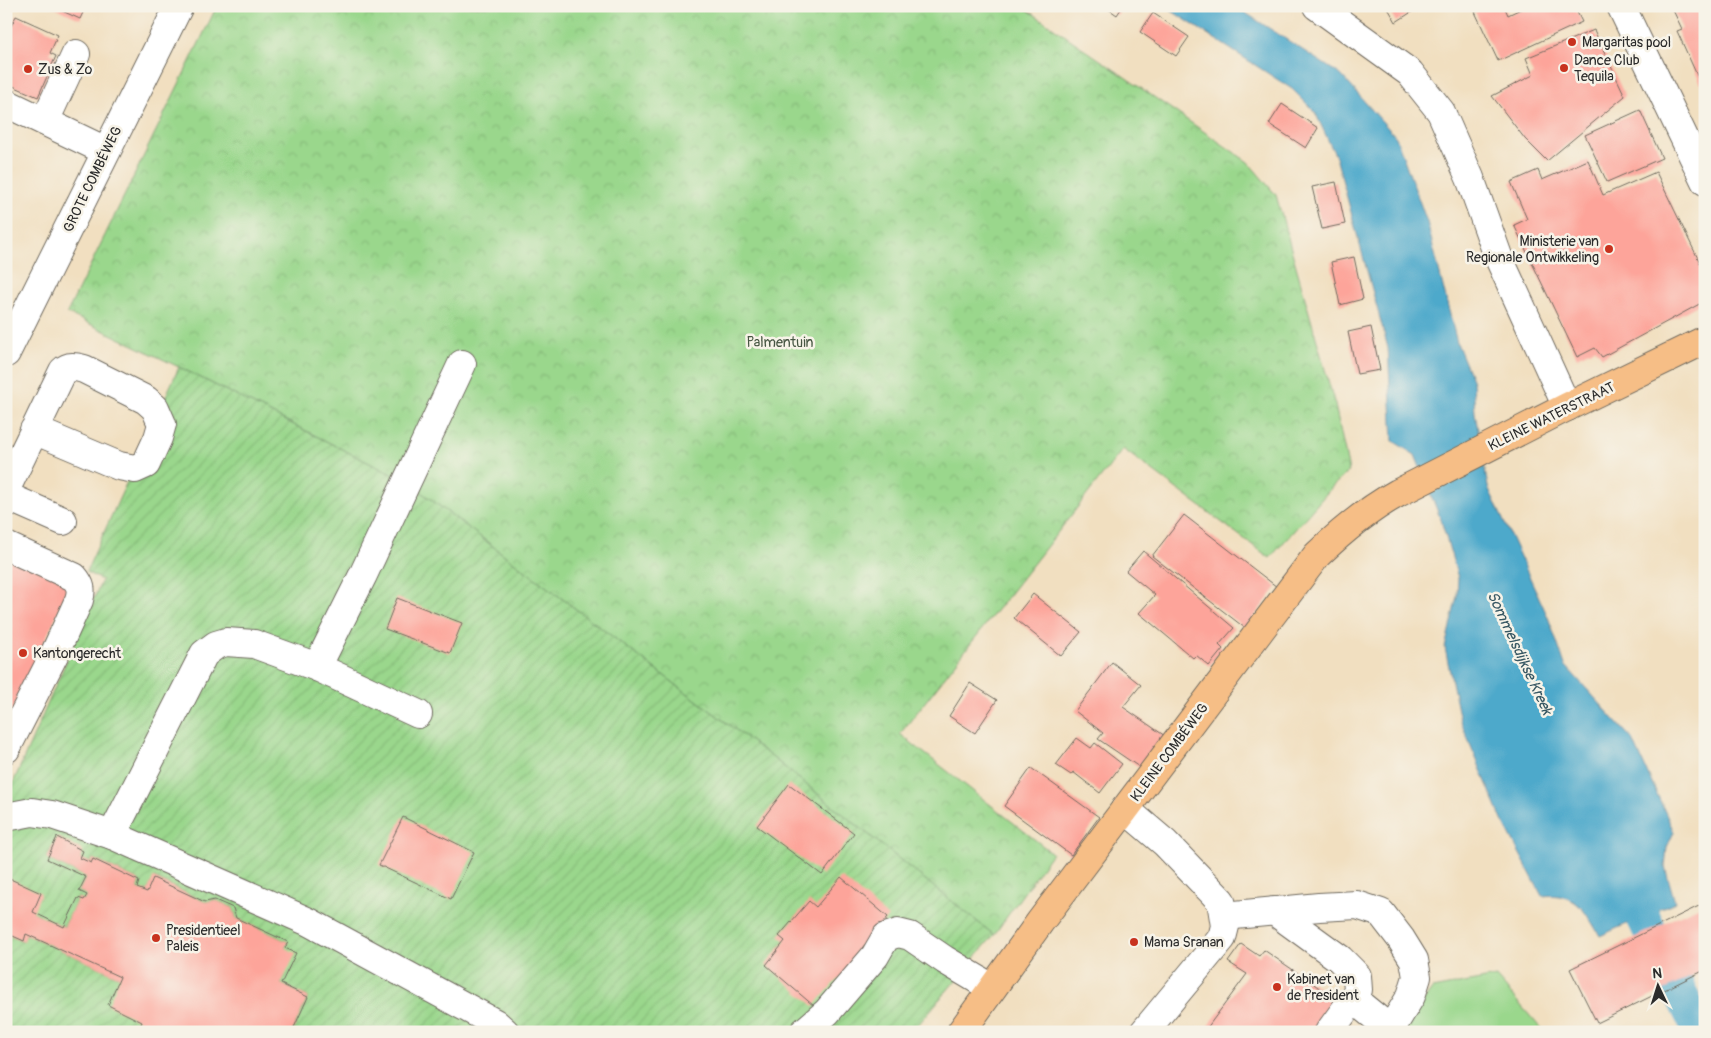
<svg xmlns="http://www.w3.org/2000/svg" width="1711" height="1038" viewBox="0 0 1711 1038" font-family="Pangolin,sans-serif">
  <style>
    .grass { fill: #9ad78c; stroke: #62815c }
    .park { fill: url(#park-crowns); stroke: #62815c }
    .garden { fill: url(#garden-furrows); stroke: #62815c }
    .water { fill: #4da9cb; stroke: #3c6a7b }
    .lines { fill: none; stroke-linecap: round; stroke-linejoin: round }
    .canal { stroke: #4da9cb; stroke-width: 34 }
    .building { fill: #fda49a }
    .minor-casing { stroke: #706a5f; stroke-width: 30 }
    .major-casing { stroke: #706a5f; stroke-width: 30 }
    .minor { stroke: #fff; stroke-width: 28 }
    .major { stroke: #f6be86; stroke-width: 28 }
    .poi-dot { fill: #c8321e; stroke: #f7f3e8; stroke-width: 2 }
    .labels { text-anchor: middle; stroke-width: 5; stroke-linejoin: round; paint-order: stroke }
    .poi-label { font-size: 14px; fill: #2b2b2b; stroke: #f7f3e8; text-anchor: start }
    .street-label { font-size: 14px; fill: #2b2b2b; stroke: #f7f3e8 }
    .park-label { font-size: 14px; fill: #475643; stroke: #f7f3e8 }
    .water-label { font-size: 15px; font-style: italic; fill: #375763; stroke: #f7f3e8 }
  </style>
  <defs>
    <pattern id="park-crowns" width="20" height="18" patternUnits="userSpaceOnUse" patternTransform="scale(1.25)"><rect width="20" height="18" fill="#9ad78c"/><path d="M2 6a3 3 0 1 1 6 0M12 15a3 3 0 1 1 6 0" fill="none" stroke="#85b979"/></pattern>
    <pattern id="garden-furrows" width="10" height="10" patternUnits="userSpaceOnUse" patternTransform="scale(1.25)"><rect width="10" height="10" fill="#9ad78c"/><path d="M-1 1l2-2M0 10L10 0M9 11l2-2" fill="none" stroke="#85b979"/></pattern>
  </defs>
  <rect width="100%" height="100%" fill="#f7f3e8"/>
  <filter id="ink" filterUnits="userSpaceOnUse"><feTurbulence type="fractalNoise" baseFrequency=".02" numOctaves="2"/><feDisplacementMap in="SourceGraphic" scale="10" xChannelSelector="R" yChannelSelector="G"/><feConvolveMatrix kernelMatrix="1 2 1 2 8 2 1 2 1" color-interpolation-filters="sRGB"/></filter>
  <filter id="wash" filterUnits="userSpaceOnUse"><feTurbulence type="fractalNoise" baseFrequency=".0096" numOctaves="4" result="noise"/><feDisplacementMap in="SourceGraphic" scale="20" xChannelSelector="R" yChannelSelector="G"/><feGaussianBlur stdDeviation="1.12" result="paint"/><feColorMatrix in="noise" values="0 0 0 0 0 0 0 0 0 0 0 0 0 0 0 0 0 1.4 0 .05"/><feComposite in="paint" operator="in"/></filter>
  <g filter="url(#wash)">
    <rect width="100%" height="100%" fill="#f1dfc0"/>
    <path class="grass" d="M1496,977l48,55h-142l30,-43z"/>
    <path class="park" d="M217,6h805l226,156 28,33 59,210 14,66 -16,15 -63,72 -147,-109 -223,285 152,119 -58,82 -221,-177 -364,-275 -222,-112 -120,-58z"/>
    <g class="garden">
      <path d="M179,367l230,116 364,275 221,177 -82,97h-620l16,-35 -27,-13 4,-36 3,-6 -52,-24 -3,-10 -18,-8 -10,2 -51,-24 -7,14 -10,-4 2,-7 -46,-22 -2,4 -11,-5 -23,-21 -10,22 39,18 -7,14 8,4 -3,5 -6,-2 -14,29 -31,-15 -27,-35v-78l96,-219 -16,-8z"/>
      <path d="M6,933l17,8 3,-7 94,43 22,45 -4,10h-132z"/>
    </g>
    <path class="water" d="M1164,6h71l106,69 55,62 31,85 30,121 16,39 2,31 13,74 60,130 17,48 68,75 41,92 -7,15 -2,20 10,35 -75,34c-16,-26 -23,-44 -58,-40l-40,-76 -42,-100 -15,-72 12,-52 1,-18 -17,-58 -26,-65 -22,-14 -5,-93 -52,-191 -21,-45 -23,-23z"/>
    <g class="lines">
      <path class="canal" d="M1643,917l57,115"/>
    </g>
    <g id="blocks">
      <g class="building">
        <path d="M51,6h35l-6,13z"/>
        <path d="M1104,6h19l-6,9z"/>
        <path d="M1383,6h38l-25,16 -7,-12z"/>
        <path d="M1488,6h16l4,9 19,-9h47l8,16 -84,39 -23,-49z"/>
        <path d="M1671,6h34v87l-28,-62 5,-2z"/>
        <path d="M1153,13l36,24 -13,19 -36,-24z"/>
        <path d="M16,16l42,19 -8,18 6,3 -18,41 -32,-14v-47z"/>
        <path d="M1594,30l31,66 -78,65 -22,-22 -33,-43 41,-21 -7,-17z"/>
        <path d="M1282,104l36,24 -12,20 -37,-24z"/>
        <path d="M1640,110l22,48 -55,24 -22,-47z"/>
        <path d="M1588,160l15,35 53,-23 49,101v28l-103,56 -7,-9 -18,9 -63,-132 13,-6 -16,-37 27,-12 4,10z"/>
        <path d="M1336,182l9,42 -23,5 -10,-42z"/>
        <path d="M1354,257l9,42 -23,6 -9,-43z"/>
        <path d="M1371,327l9,43 -23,4 -9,-42z"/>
        <path d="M1184,515l93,72 -32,41 -93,-72z"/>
        <path d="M1143,551l91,77 -15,17 4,4 -14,17 -13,-11 -3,3 -54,-45 16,-18 -29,-24z"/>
        <path d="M6,552l66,30 -66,142z"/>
        <path d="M1033,594l48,38 -20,24 -47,-38z"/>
        <path d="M397,598l65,25 -12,30 -65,-24z"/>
        <path d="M1112,662l29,23 -18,22 42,29 -23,33 -44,-30 5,-6 -28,-22z"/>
        <path d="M970,683l27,17 -22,33 -26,-17z"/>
        <path d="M1077,738l14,10 4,-5 27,21 -22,29 -27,-21 -2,3 -15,-10z"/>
        <path d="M1031,768l68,49 -28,38 -67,-49z"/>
        <path d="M789,784l65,49 -32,42 -65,-49z"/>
        <path d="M403,817l71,35 -23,47 -72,-34z"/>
        <path d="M57,837l26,14 -3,7 11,5 2,-4 46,22 -2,7 10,4 6,-14 52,24 10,-2 18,8 3,10 52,24 -3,6 11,5 -15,31 27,13 -16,35h-154l4,-10 -34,-17 12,-28 -94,-43 -2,7 -18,-8v-56l35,16 -8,19 31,15 14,-29 6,2 3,-5 -8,-4 7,-14 -39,-18z"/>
        <path d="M841,877l47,40 -26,31 6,5 -33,29 -21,24 -48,-41 19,-24 -6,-5 30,-35 7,6z"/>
        <path d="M1705,903v67l-108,53 -27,-54z"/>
        <path d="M1241,944l18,12 5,-6 73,50 -22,32h-111l43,-58 -19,-12z"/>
      </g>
    </g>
  </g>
  <g filter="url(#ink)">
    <use href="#blocks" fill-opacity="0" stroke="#706a5f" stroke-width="1"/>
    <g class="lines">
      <defs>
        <g id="minor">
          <path d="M1317,6l93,67 31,39 29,66 28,78 69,151"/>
          <path d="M1621,6l84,175"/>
          <path d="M6,103l100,48"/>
          <path d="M45,121l31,-67"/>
          <path d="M6,353l173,-347"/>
          <path d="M6,489l57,-118c6,-6 13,-4 21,-2l62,31 9,8 7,16 -4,14 -12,26 -11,5 -16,-3 -85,-36"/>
          <path d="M6,496l57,25"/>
          <path d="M6,546l68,31c7,8 8,13 5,23l-25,55 -48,94"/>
          <path d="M317,667l46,-92 99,-211"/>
          <path d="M1125,809l40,34 56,58 4,25 -3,12 -78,94"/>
          <path d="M6,817l26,-5 20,3 60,20 197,87 186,101 10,9"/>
          <path d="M112,835l92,-181 12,-9 10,-3 28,2 63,23 101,47"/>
          <path d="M1274,911l66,48 17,17 1,14 -5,9 -24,33"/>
          <path d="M1224,916l95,-9 38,-2 24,8 20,26 13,21 3,17 -6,19 -22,36"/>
          <path d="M1353,999l37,30"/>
          <path d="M804,1032l23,-20 48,-56 11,-19 12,-4 12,3 35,24 47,28"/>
        </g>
        <path id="major" d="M961,1032l79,-110 277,-367c26,-25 50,-45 81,-62l169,-86 138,-67"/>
      </defs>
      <use href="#minor" class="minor-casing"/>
      <use href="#major" class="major-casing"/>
      <use href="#minor" class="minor"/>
      <use href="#major" class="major"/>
    </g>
  </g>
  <g class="poi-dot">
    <circle cx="1572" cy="42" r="5"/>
    <circle cx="1564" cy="68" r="5"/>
    <circle cx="28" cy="69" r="5"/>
    <circle cx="1609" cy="249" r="5"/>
    <circle cx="23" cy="653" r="5"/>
    <circle cx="156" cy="938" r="5"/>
    <circle cx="1134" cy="942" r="5"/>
    <circle cx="1277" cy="987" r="5"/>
  </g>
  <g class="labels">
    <g class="poi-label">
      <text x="1582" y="47">Margaritas pool</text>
      <text x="1574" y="65">Dance Club<tspan x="1574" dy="16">Tequila</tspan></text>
      <text x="38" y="74">Zus &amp; Zo</text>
      <text x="1599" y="246" text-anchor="end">Ministerie van<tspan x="1599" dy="16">Regionale Ontwikkeling</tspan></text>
      <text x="33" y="658">Kantongerecht</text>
      <text x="166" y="935">Presidentieel<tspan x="166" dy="16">Paleis</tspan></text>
      <text x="1144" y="947">Mama Sranan</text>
      <text x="1287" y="984">Kabinet van<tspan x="1287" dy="16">de President</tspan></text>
    </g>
    <g class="street-label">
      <text transform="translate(92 179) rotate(-64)" y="5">GROTE COMBÉWEG</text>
      <text transform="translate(1551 416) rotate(-26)" y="5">KLEINE WATERSTRAAT</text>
      <text transform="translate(1169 752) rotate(-53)" y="5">KLEINE COMBÉWEG</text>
    </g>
    <g class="park-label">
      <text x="780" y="347">Palmentuin</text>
    </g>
    <g class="water-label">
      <text transform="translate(1520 653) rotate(65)" y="5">Sommelsdijkse Kreek</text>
    </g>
  </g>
  <rect width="1711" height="1038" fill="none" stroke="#f7f3e8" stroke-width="25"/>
  <g transform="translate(1658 986) rotate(356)" stroke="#f7f3e8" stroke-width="4" paint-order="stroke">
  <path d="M0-4L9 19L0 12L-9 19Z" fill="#2b2b2b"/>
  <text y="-8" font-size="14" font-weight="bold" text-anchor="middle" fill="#2b2b2b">N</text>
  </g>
</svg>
